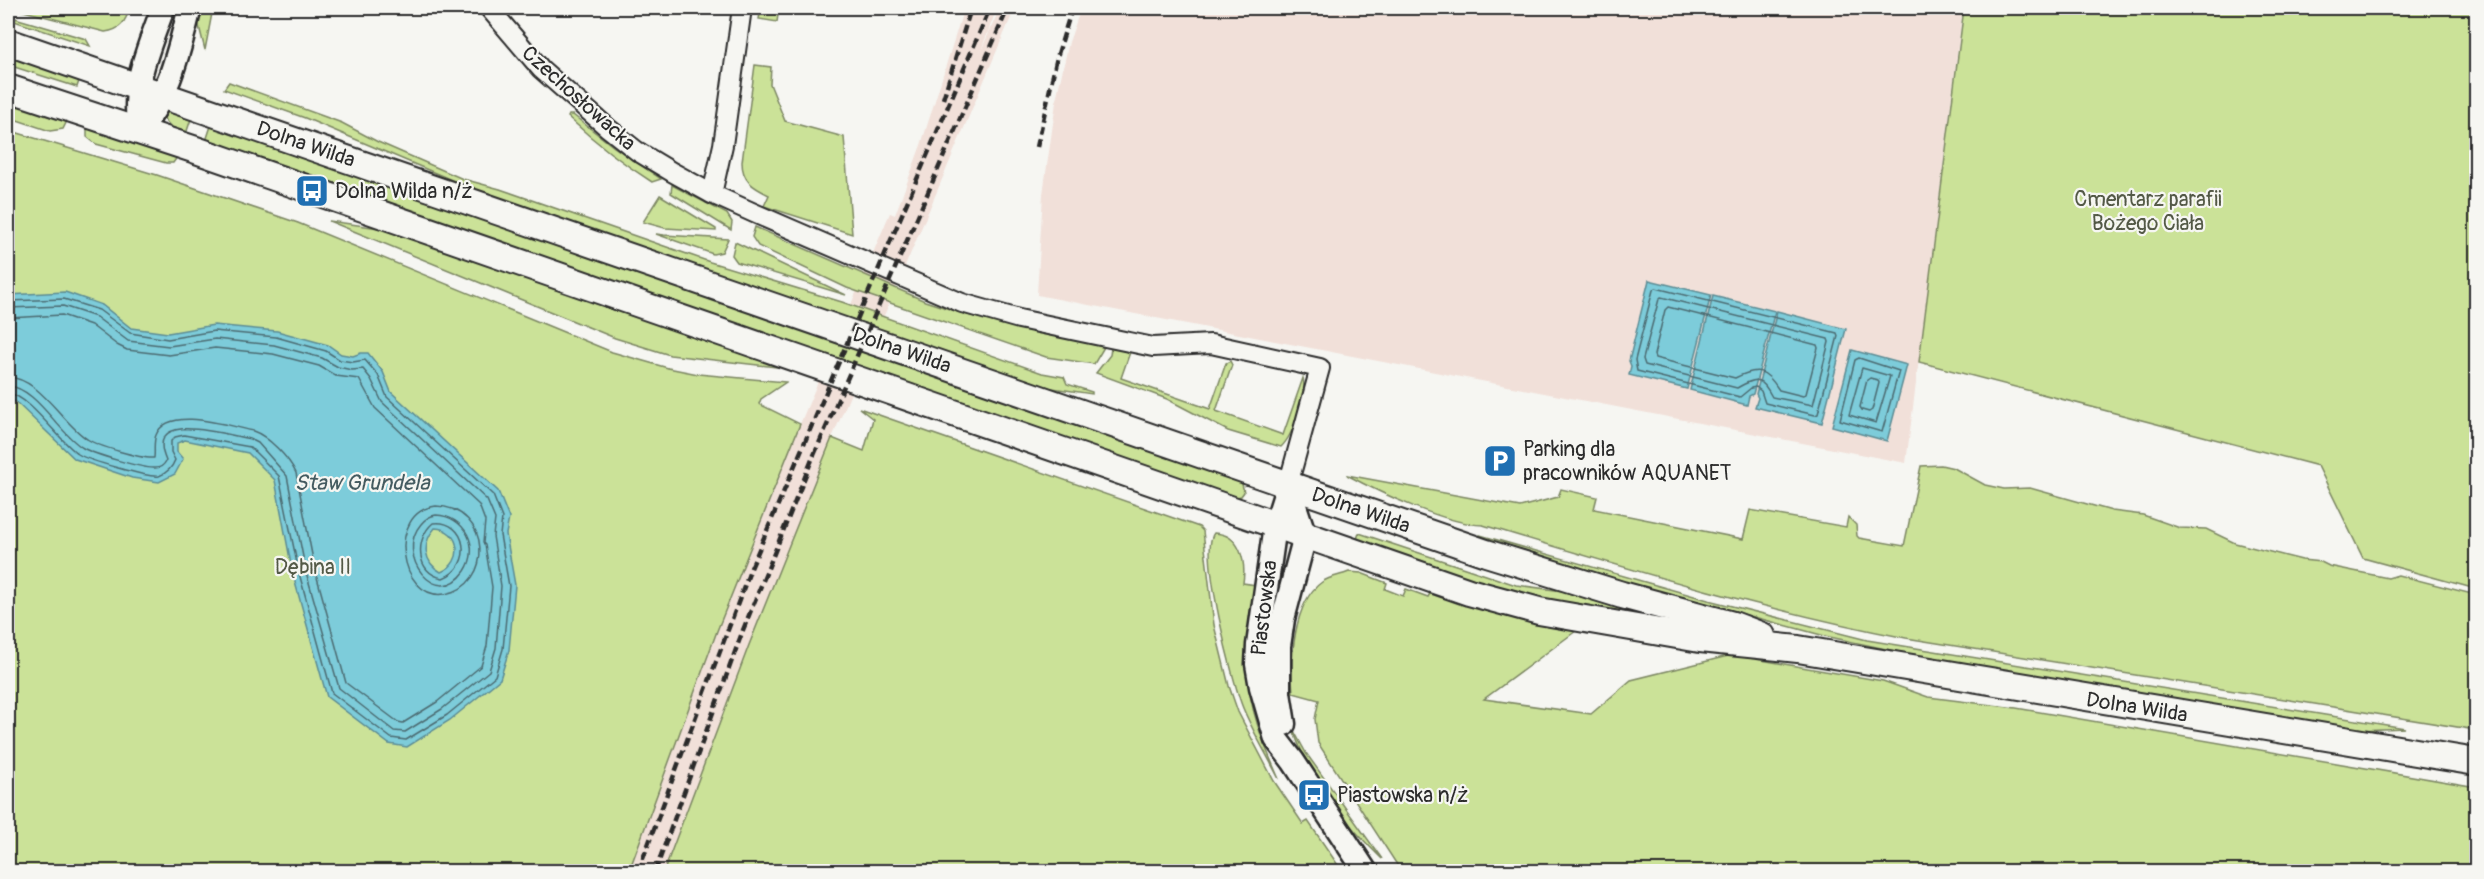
<svg xmlns="http://www.w3.org/2000/svg" width="2484" height="879" viewBox="0 0 2484 879" font-family="Pangolin,sans-serif">
  <style>
    .built { fill: #f1e0d9 }
    .green { fill: #cbe298; stroke: #7b8662; stroke-width: 1.5 }
    .water { fill: #7dccda; stroke: #5c8c94; stroke-width: 1.5; fill-rule: evenodd }
    .lines { fill: none; stroke-linecap: round; stroke-linejoin: round }
    .shore { stroke: #4c6b71; stroke-width: 1.5 }
    .minor-casing { stroke: #2b2b2b; stroke-width: 22 }
    .tertiary-casing { stroke: #2b2b2b; stroke-width: 27 }
    .secondary-casing { stroke: #2b2b2b; stroke-width: 30 }
    .minor { stroke: #f6f6f2; stroke-width: 18 }
    .tertiary { stroke: #f6f6f2; stroke-width: 22 }
    .secondary { stroke: #f6f6f2; stroke-width: 26 }
    .rail { stroke: #2b2b2b; stroke-width: 4.5; stroke-dasharray: 9 4.5; stroke-linecap: butt }
    .labels { text-anchor: middle; stroke-width: 4.5; stroke-linejoin: round; paint-order: stroke }
    .street-label { font-size: 21px; fill: #2b2b2b; stroke: #f6f6f2 }
    .poi-label { font-size: 21px; fill: #2b2b2b; stroke: #f6f6f2; text-anchor: start }
    .park-label { font-size: 21px; fill: #535946; stroke: #f6f6f2 }
    .water-label { font-size: 22px; font-style: italic; fill: #445b60; stroke: #f6f6f2 }
  </style>
  <rect width="100%" height="100%" fill="#f6f6f2"/>
  <filter id="ink" filterUnits="userSpaceOnUse"><feTurbulence type="fractalNoise" baseFrequency=".0167" numOctaves="2"/><feDisplacementMap in="SourceGraphic" scale="12" xChannelSelector="R" yChannelSelector="G"/><feConvolveMatrix kernelMatrix="1 2 1 2 8 2 1 2 1" color-interpolation-filters="sRGB"/></filter>
  <g filter="url(#ink)">
    <g class="built">
      <path d="M964,8h33l-17,45 20,-45h15l-183,430 -83,207 -85,226 -35,1 88,-241 83,-207 90,-211 5,2 26,-70z"/>
      <path d="M1081,8h882l-57,455 -869,-168 6,-101 14,-99 12,-53z"/>
    </g>
    <g class="green">
      <path d="M12,8h118c-5,14 -9,22 -25,24z"/>
      <path d="M200,8h13l-8,42 -8,-32z"/>
      <path d="M761,8h18l-2,14 -18,-3z"/>
      <path d="M1964,8h512v581l-113,-31 -45,-92 -399,-104z"/>
      <path d="M8,16l78,23 4,7 -82,-27z"/>
      <path d="M8,54l72,24 -3,9 -69,-22z"/>
      <path d="M755,65l16,2 -1,17 15,37 59,16 8,97 -88,-28 5,-11c-16,-8 -27,-14 -27,-33z"/>
      <path d="M229,82l113,41 36,19 85,37 37,10 210,73 132,40 200,71 22,4 3,7 25,8v2l-53,-8 -573,-200 -161,-68 -81,-29z"/>
      <path d="M8,100l60,19 -5,10 -13,2 -42,-14z"/>
      <path d="M166,109l26,7 -6,18 -15,-7 -7,-8z"/>
      <path d="M569,115h4l41,32 47,32 -9,3c-30,-19 -58,-41 -84,-65z"/>
      <path d="M212,123l1027,358 3,3 2,8 -3,4 -8,2 -1027,-357z"/>
      <path d="M87,126l91,30 -5,7h-7l-70,-19 -9,-7z"/>
      <path d="M8,130l149,45 141,48 314,129 56,16 30,6 88,8 -25,17 -2,5 41,20 -83,207 -88,240 -621,1z"/>
      <path d="M672,185l55,29 5,8 -1,8 -60,-37z"/>
      <path d="M660,195l56,34v2l-51,-3 -22,-6z"/>
      <path d="M329,221l57,8 399,139 -115,-13 -55,-17z"/>
      <path d="M755,227l170,74 46,15 133,31 -10,17 -48,-7 -199,-69 -89,-42 -6,-9z"/>
      <path d="M656,234l8,1 64,4 -6,13 -9,2z"/>
      <path d="M735,242l111,53 -109,-33 -5,-7z"/>
      <path d="M1111,348l19,4 -9,26 89,31 16,-46 4,-2 2,4 -16,46 67,24 20,-57c4,16 -10,58 -22,69l-53,-16 -61,-32 -71,-26 14,-18z"/>
      <path d="M859,408l340,119 4,4 11,94 15,61 9,26 36,69 29,43 5,-3 34,50h-678l85,-226 83,-207 32,13 9,-32z"/>
      <path d="M1941,465l13,3 31,17 19,4 26,-1 82,23 31,4 37,13 26,1 29,14 67,17 19,2 8,4 59,12 10,-3 78,20v135l-570,-92c-144,-28 -283,-71 -423,-113 -37,-1 -103,-32 -136,-50l173,32 38,-10 3,-8 36,8 -3,12 149,30 7,-29 96,17 2,-10 8,8 1,11 2,2 45,8 17,-80z"/>
      <path d="M1214,533c27,1 32,29 29,50l13,2c-2,27 -7,55 -8,83 -1,37 16,77 31,111 -12,-24 -26,-47 -36,-71 -10,-24 -44,-158 -29,-175z"/>
      <path d="M1359,533l157,52 47,6 108,30 -119,-17 -64,-17 -132,-45z"/>
      <path d="M1480,535l228,65 159,40 538,88 -45,2 -432,-72 -103,-22 -251,-67 -97,-32z"/>
      <path d="M1349,572l12,1 26,10 -2,6 18,7 3,-7 22,8 3,-5 28,10 121,26 -96,71 107,15 40,-34 101,-25 151,26 45,16 88,11 460,79v84h-1075l-83,-128 -3,-24 4,-19 -26,-7c-3,-32 0,-91 29,-111 9,-6 18,-6 27,-10z"/>
      <path d="M1293,729l13,24 76,106c-37,-36 -73,-80 -89,-130z"/>
    </g>
    <g class="water">
      <path d="M1649,280l62,15 -24,94 -58,-14 2,-9 -2,-5z"/>
      <path d="M65,292l37,13 29,23 37,5 46,-8 63,6 51,14 13,9 12,2 8,-3h7l15,19 8,20 107,99 11,27 -3,16 9,51 -6,65 -9,29 -50,41 -43,27 -18,-3 -62,-47 -34,-122 -18,-95 -27,-27 -63,-13 -8,3v9l6,7 -8,15 -16,8 -27,-4 -57,-19 -59,-57 -8,-4v-103zM435,528c26,1 30,35 6,44 -18,-10 -19,-29 -6,-44z"/>
      <path d="M1713,296l62,15 -22,83 -4,2 -2,9 -57,-15z"/>
      <path d="M1777,311l69,18 -24,94 -67,-16 3,-9 -2,-4z"/>
      <path d="M1852,350l55,15 -20,76 -55,-15z"/>
    </g>
    <g class="lines">
      <g class="shore">
        <path d="M1656,288l181,45 1,3 -20,78 -3,1 -50,-12 -4,-12 -5,-4 -5,1 -11,9 -103,-26 -2,-11 18,-70z"/>
        <path d="M1661,297l167,42 1,3 -16,63 -41,-8c-11,-21 -15,-20 -35,-9l-92,-23 -2,-6 16,-60z"/>
        <path d="M8,301l56,-2 35,11 31,23 38,6 46,-8 62,6 50,14 14,9 13,2 12,-2 13,15 9,22 106,98 9,23 -2,17 9,51 -6,63 -8,27 -48,39 -41,25 -15,-2 -59,-45 -33,-120 -20,-97 -29,-29 -66,-12 -9,2 -4,4v11l4,8c-3,8 -8,13 -16,16 -10,2 -72,-16 -81,-22 -20,-14 -48,-58 -70,-61"/>
        <path d="M1668,307l149,38 1,3 -12,46 -3,2 -24,-6c-14,-22 -22,-23 -44,-12l-80,-20 -1,-3 11,-45z"/>
        <path d="M8,308l55,-2 33,11 32,24 41,5 46,-7 59,6 48,13 16,9 14,3 11,-1 8,10 11,23 105,98 8,19 -2,17 8,50 -5,62 -7,23 -47,38 -37,23 -11,-1 -55,-43 -33,-116 -19,-96 -29,-33 -8,-4c-23,-4 -107,-31 -84,22 -2,4 -6,7 -11,7 -11,1 -62,-14 -72,-20 -24,-14 -47,-61 -75,-62"/>
        <path d="M8,318l54,-3 29,10 26,20 10,5 42,5 46,-7 58,6 46,12 17,10 23,3 16,29 104,97 6,16 -2,22 2,2 7,42 -5,59 -6,20 -44,36 -34,21 -5,-1 -52,-39 -31,-113 -19,-97c-7,-15 -28,-37 -43,-42 -24,-5 -85,-26 -97,4 -3,7 -1,16 -2,23 -12,1 -57,-12 -67,-19 -25,-16 -47,-61 -79,-62"/>
        <path d="M1859,358l40,13 -17,61 -42,-12 15,-60z"/>
        <path d="M1862,368l28,8 -14,47 -27,-8z"/>
        <path d="M1870,378l8,2 1,3 -7,27 -3,2 -7,-2 -2,-3 7,-27z"/>
        <path d="M436,506c56,2 58,80 9,88 -46,7 -59,-83 -9,-88z"/>
        <path d="M436,515c29,1 45,32 29,56 -28,40 -71,-16 -44,-47 4,-5 8,-8 15,-9z"/>
        <path d="M433,523c35,-4 41,44 10,55 -28,-4 -28,-40 -10,-55z"/>
      </g>
      <defs>
        <g id="minor">
          <path d="M489,8l52,61 67,59 29,23 35,21 40,22 42,19 208,90 57,16 134,28 58,-3 109,24 -32,117"/>
          <path d="M712,194l11,-49 19,-137"/>
        </g>
        <g id="tertiary">
          <path d="M139,131c31,-37 39,-78 51,-123"/>
          <path d="M139,131c-8,-46 9,-81 24,-123"/>
          <path d="M1288,485l-13,41 -17,119 -1,19 4,23 15,52 17,22 73,111"/>
          <path d="M1284,724l-5,-31v-47l4,-27 22,-83 -17,-51"/>
        </g>
        <g id="secondary">
          <path d="M8,42l1478,511 136,42 111,30 29,11"/>
          <path d="M8,88l188,62 1273,442 70,19 161,28 98,10 678,113"/>
        </g>
      </defs>
      <use href="#minor" class="minor-casing"/>
      <use href="#tertiary" class="tertiary-casing"/>
      <use href="#secondary" class="secondary-casing"/>
      <use href="#minor" class="minor"/>
      <use href="#tertiary" class="tertiary"/>
      <use href="#secondary" class="secondary"/>
      <g class="rail">
        <path d="M943,99l28,-91"/>
        <path d="M1037,147l20,-90 15,-49"/>
        <path d="M638,872l113,-304 239,-560"/>
        <path d="M655,872l88,-242 68,-168 197,-454"/>
      </g>
    </g>
  </g>
  <defs>
    <symbol id="bus-square" viewBox="-11 -11 22 22"><rect x="-9" y="-9" width="18" height="18" rx="4" fill="#1f6fb2" stroke="#f6f6f2"/><path d="M-5-6H5V4H4V6H2V4H-2V6H-4V4H-5ZM-3.5-4V0h7V-4ZM-3.5 1.2v1.5H-2V1.2ZM2 1.2v1.5H3.5V1.2Z" fill="#fff"/></symbol>
    <symbol id="parking-square" viewBox="-11 -11 22 22"><rect x="-9" y="-9" width="18" height="18" rx="4" fill="#1f6fb2" stroke="#f6f6f2"/><path d="M-3.5-5.5H1a3.5 3.5 0 0 1 0 7H-1V5.5H-3.5ZM-1-3.4V-.6H.8a1.4 1.4 0 0 0 0-2.8Z" fill="#fff"/></symbol>
  </defs>
  <g fill-rule="evenodd">
    <use href="#bus-square" x="293" y="172" width="38" height="38"/>
    <use href="#parking-square" x="1481" y="442" width="38" height="38"/>
    <use href="#bus-square" x="1295" y="776" width="38" height="38"/>
  </g>
  <g class="labels">
    <g class="street-label">
      <text transform="translate(579 98) rotate(42)" y="7">Czechosłowacka</text>
      <text transform="translate(306 144) rotate(19)" y="7">Dolna Wilda</text>
      <text transform="translate(902 350) rotate(19)" y="7">Dolna Wilda</text>
      <text transform="translate(1361 510) rotate(19)" y="7">Dolna Wilda</text>
      <text transform="translate(1264 608) rotate(-83)" y="7">Piastowska</text>
      <text transform="translate(2137 707) rotate(9)" y="7">Dolna Wilda</text>
    </g>
    <g class="poi-label">
      <text x="335" y="198">Dolna Wilda n/ż</text>
      <text x="1523" y="456">Parking dla<tspan x="1523" dy="24">pracowników AQUANET</tspan></text>
      <text x="1337" y="802">Piastowska n/ż</text>
    </g>
    <g class="park-label">
      <text x="2148" y="206">Cmentarz parafii<tspan x="2148" dy="24">Bożego Ciała</tspan></text>
      <text x="313" y="574">Dębina II</text>
    </g>
    <g class="water-label">
      <text x="362" y="490">Staw Grundela</text>
    </g>
  </g>
  <rect width="2484" height="879" fill="none" stroke="#f6f6f2" stroke-width="30"/>
  <rect x="15" y="15" width="2454" height="849" fill="none" stroke="#2b2b2b" stroke-width="2" filter="url(#ink)"/>
</svg>
